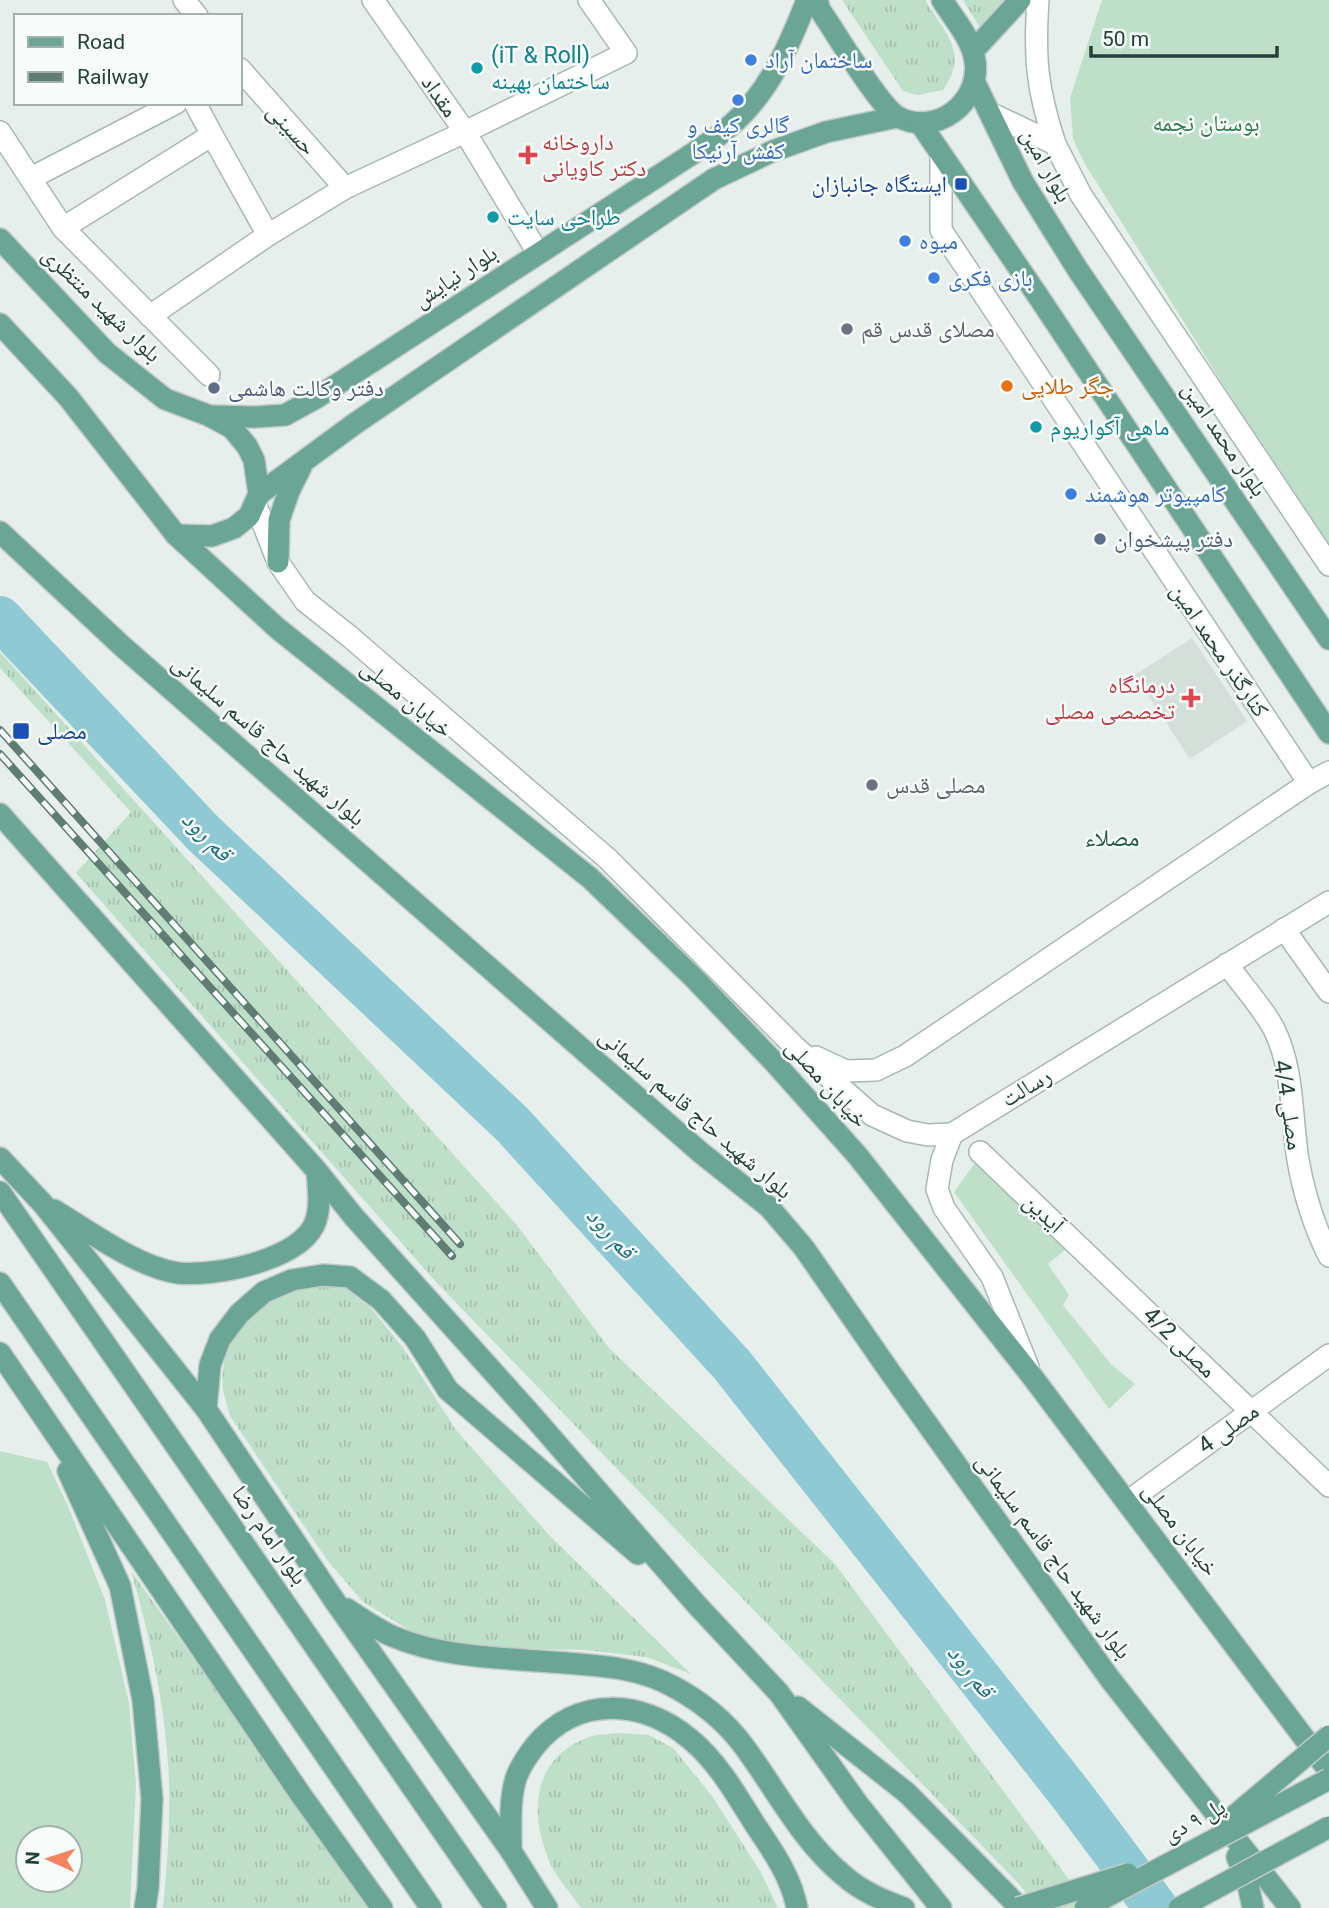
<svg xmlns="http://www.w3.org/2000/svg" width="1329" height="1908" viewBox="0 0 1329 1908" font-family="Roboto,'Noto Naskh Arabic',sans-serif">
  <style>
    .built { fill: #d4dfda }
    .grass { fill: url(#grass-tufts) }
    .park { fill: #bfe0c8; fill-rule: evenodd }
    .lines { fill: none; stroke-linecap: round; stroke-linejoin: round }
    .river { stroke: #8ec9d4; stroke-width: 44 }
    .minor-casing { stroke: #a8b8b2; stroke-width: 24 }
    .major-casing { stroke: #c2cac8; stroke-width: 24 }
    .minor { stroke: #fff; stroke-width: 21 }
    .major { stroke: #6aa596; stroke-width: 21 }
    .rail-casing { stroke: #5f7d75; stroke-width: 8 }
    .rail { stroke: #f7fbf9; stroke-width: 5; stroke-dasharray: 16; stroke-linecap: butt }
    .major-bridge-casing { stroke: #c2cac8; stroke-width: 24; stroke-linecap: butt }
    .major-bridge { stroke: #6aa596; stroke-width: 21 }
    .shop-dot { fill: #3f7fe0; stroke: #f7fbf9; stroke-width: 2.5 }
    .culture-dot { fill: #0f9aa8; stroke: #f7fbf9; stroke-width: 2.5 }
    .health-dot { fill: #e0444e; stroke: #f7fbf9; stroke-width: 2.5 }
    .transit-dot { fill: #1a4fb4; stroke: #f7fbf9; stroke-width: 2.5 }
    .worship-dot { fill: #6b7280; stroke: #f7fbf9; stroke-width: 2.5 }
    .food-dot { fill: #e8710a; stroke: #f7fbf9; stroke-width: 2.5 }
    .service-dot { fill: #5c6f8a; stroke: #f7fbf9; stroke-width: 2.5 }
    .labels { text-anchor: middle; stroke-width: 5; stroke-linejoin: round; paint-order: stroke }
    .culture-label { font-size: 23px; fill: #0d838f; stroke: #f7fbf9; text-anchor: start }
    .shop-label { font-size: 23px; fill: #366cbe; stroke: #f7fbf9; text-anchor: start }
    .street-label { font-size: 23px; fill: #24423a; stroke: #f7fbf9 }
    .park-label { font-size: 23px; fill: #2d7a4b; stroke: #f7fbf9 }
    .health-label { font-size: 23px; fill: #be3a42; stroke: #f7fbf9; text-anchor: start }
    .transit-label { font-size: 23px; fill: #164399; stroke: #f7fbf9; text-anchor: end }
    .worship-label { font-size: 23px; fill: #5b616d; stroke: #f7fbf9; text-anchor: start }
    .food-label { font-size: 23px; fill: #c56008; stroke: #f7fbf9; text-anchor: start }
    .service-label { font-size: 23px; fill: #4e5e75; stroke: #f7fbf9; text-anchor: start }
    .water-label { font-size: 24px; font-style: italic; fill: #1c6f80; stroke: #f7fbf9 }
    .neighbourhood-label { font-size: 24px; fill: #1f5548; stroke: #f7fbf9 }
  </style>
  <defs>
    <pattern id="grass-tufts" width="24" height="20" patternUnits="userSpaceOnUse" patternTransform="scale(1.75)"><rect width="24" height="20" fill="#bfe0c8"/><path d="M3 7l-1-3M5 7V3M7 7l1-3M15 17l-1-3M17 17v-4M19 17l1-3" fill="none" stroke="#a4c1ad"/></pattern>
  </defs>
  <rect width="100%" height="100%" fill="#e6efeb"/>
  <path class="built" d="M1192,638l55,83 -57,38 -55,-84z"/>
  <g class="grass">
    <path d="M842,0h83c20,33 45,53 18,90l-25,5 -15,-4z"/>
    <path d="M963,0h51l-29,36z"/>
    <path d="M0,652l516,572 93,124 226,216 255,344h-53l-17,-23 -583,-602 -361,-410 55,-61 -131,-144z"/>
    <path d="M320,1285l22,1 29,22 33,41 52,81 94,106 141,138 -45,-17 -61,-7 -88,-2 -48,-6 -38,-11 -48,-29 -36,-42 -97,-144c-2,-8 -5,-17 -7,-26 -5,-46 27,-87 70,-99 9,-3 18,-4 27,-6z"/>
    <path d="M131,1571l241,337h-209c5,-52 9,-104 4,-157 -5,-61 -19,-121 -36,-180z"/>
    <path d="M619,1733l30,2 24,13 39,48 48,75 18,37h-197c-10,-15 -24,-29 -31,-45 -22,-51 -18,-107 42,-127 9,-2 19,-2 27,-3z"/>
  </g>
  <g class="park">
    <path d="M1102,0h227v554l-244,-390 -12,-25 -3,-41z"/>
    <path d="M975,1163l95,83 -22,18 21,31 -6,10 48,59 24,20 -26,25 -155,-217z"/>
    <path d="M0,1451l47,11 21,44 37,94 24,103 7,81 -6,124h-130zM70,1838v42h-42v-42z"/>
  </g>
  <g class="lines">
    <path class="river" d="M0,618l203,215 309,291 220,241 341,432 83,111"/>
    <defs>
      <g id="minor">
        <path d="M184,0l13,16"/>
        <path d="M373,0l92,132 73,121"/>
        <path d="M1038,0c-4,58 -1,89 17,144"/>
        <path d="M240,69l105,119"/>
        <path d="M990,113l65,31 26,51 248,370"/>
        <path d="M0,132l63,96 146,147"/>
        <path d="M212,135l56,100"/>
        <path d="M941,154v76l368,553"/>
        <path d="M31,178l145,-75"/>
        <path d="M63,228l149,-93 -17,-32"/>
        <path d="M150,316l118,-81 77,-47 120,-56 161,-79 -37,-53"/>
        <path d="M255,503l23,59 27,39 44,35 259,223 187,188 77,68 35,16 21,4 24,-1"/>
        <path d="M1284,929l45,63"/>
        <path d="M1227,964c14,20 36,44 47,65 20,40 17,88 24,131 6,34 16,66 31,96"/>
        <path d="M816,1057l30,14 30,-1 29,-14 404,-273 20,-11"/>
        <path d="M980,1152l349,334"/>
        <path d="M1028,1367l-36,-90 -48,-69 -7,-19 5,-29 10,-26 377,-232"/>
        <path d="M1127,1502l202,-147"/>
      </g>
      <g id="major">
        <path d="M817,0l3,10c15,21 59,97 78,107 39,20 83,-15 77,-56 -3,-22 -21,-42 -33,-61"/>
        <path d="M973,51l47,-51"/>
        <path d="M975,83l48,99 55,88 251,369"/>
        <path d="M920,123l116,170 293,440"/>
        <path d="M0,239l107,114 58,46 45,17 22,12 15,18 7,14 5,34 -10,22 -15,12 -22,8 -36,-1"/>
        <path d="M0,324l68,73 108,138 101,93 313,250 104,100 80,84 83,93 174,220 298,396"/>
        <path d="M210,416l45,1 30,-2 31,-17 370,-240c15,-10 31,-20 44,-32 39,-33 59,-80 77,-126"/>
        <path d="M259,494l94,-69 361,-246 59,-28 53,-19 71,-15"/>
        <path d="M0,532l122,114 380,333 198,173 69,55 35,41 86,124 220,307 180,229"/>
        <path d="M278,562l1,-42 10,-29 12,-24"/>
        <path d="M0,814l317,357 37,46 176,196 166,191 83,89 79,111 83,104"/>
        <path d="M0,1158l43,46 163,205 128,191 177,251 36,57"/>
        <path d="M0,1192l496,716"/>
        <path d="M54,1210c35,21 83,57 124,63 36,4 126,-13 138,-53 5,-15 2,-33 1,-49"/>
        <path d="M0,1283l431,625"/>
        <path d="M0,1353l301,442 81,113"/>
        <path d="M206,1409l4,-44 10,-26 19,-25 25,-22 28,-12 31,-5 27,2 31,23 34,38 33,52 190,164"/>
        <path d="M68,1471l52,115 23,114 9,99 -4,89 -3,20"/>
        <path d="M347,1609c15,10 29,20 45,27 53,23 117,22 174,27 37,3 74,5 108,24 26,14 51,34 69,58 33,44 57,94 100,130 18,16 39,25 61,33"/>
        <path d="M798,1707l109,86 113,115"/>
        <path d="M511,1851c0,-24 -2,-50 5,-73 4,-11 12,-23 19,-32 42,-51 107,-47 155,-7 27,22 46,55 64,84 18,27 37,53 43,85"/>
        <path d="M1237,1857l10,23 6,28"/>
      </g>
    </defs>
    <use href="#minor" class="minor-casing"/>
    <use href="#major" class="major-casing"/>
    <use href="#minor" class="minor"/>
    <use href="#major" class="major"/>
    <defs>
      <g id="rail">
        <path d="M0,730l460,514"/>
        <path d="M0,754l452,502"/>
      </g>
    </defs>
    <use href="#rail" class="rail-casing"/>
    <use href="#rail" class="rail"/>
    <defs>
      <g id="major-bridge">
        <path d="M1226,1823l103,-87"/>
        <path d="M1018,1908l110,-34"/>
        <path d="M1085,1908l244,-129"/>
        <path d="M1179,1908l150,-81"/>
      </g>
    </defs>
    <use href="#major-bridge" class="major-bridge-casing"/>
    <use href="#major-bridge" class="major-bridge"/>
  </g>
  <g class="shop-dot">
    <circle cx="751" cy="60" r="7"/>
    <circle cx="738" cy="100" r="7"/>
    <circle cx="905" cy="241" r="7"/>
    <circle cx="934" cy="278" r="7"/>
    <circle cx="1071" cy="494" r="7"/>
  </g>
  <g class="culture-dot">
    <circle cx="477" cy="68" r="7"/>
    <circle cx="493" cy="217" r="7"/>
    <circle cx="1036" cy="427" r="7"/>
  </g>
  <g class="health-dot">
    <path d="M524.5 144.5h7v7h7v7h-7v7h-7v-7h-7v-7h7z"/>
    <path d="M1187.5 687.5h7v7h7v7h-7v7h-7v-7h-7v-7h7z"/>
  </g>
  <g class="transit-dot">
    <rect x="954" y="177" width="14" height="14" rx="3.5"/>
    <rect x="12" y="722" width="18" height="18" rx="3.5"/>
  </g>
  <g class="worship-dot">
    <circle cx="847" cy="329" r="7"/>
    <circle cx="872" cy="785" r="7"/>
  </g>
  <circle class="food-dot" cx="1007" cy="386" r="7"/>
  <g class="service-dot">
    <circle cx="214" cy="388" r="7"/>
    <circle cx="1100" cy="539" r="7"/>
  </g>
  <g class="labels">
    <g class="culture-label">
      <text x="491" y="63">(iT &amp; Roll)<tspan x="491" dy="26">ساختمان بهینه</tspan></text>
      <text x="507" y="225">طراحی سایت</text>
      <text x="1050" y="435">ماهی آکواریوم</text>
    </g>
    <g class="shop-label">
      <text x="765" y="68">ساختمان آراد</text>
      <text x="738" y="133" text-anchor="middle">گالری کیف و<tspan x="738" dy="26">کفش آرنیکا</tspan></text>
      <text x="919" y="249">میوه</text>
      <text x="948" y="286">بازی فکری</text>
      <text x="1085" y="502">کامپیوتر هوشمند</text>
    </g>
    <g class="street-label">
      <text transform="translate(440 96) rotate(55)" y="8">مقداد</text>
      <text transform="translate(292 129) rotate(48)" y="8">حسینی</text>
      <text transform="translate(1047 165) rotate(61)" y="8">بلوار امین</text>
      <text transform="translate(455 276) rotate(-33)" y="8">بلوار نیایش</text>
      <text transform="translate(102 304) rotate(44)" y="8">بلوار شهید منتظری</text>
      <text transform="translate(1225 439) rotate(56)" y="8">بلوار محمد امین</text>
      <text transform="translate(1220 650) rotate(56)" y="8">کنارگذر محمد امین</text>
      <text transform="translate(407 698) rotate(39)" y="8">خیابان مصلی</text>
      <text transform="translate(269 740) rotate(41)" y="8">بلوار شهید حاج قاسم سلیمانی</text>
      <text transform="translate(827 1083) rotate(48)" y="8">خیابان مصلی</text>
      <text transform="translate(1026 1087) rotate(-31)" y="8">رسالت</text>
      <text transform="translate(1289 1105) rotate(81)" y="8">مصلی 4/4</text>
      <text transform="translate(696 1113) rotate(41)" y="8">بلوار شهید حاج قاسم سلیمانی</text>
      <text transform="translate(1044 1213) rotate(43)" y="8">آیدین</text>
      <text transform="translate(1180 1342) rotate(44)" y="8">مصلی 4/2</text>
      <text transform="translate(1228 1428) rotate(-36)" y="8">مصلی 4</text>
      <text transform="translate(1181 1529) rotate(53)" y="8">خیابان مصلی</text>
      <text transform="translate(270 1535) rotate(55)" y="8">بلوار امام رضا</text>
      <text transform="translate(1054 1556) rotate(54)" y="8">بلوار شهید حاج قاسم سلیمانی</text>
      <text transform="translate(1194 1820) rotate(-28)" y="8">پل ۹ دی</text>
    </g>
    <g class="park-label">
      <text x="1206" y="131">بوستان نجمه</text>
    </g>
    <g class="health-label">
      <text x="542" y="150">داروخانه<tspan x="542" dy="26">دکتر کاویانی</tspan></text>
      <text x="1175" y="693" text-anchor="end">درمانگاه<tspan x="1175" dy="26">تخصصی مصلی</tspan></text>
    </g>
    <g class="transit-label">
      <text x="947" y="192">ایستگاه جانبازان</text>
      <text x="37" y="739" text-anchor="start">مصلی</text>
    </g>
    <g class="worship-label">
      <text x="861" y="337">مصلای قدس قم</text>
      <text x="886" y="793">مصلی قدس</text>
    </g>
    <g class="food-label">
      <text x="1021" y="394">جگر طلایی</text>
    </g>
    <g class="service-label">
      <text x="228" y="396">دفتر وکالت هاشمی</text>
      <text x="1114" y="547">دفتر پیشخوان</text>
    </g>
    <g class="water-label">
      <text transform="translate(207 836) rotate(45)" y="8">قم رود</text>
      <text transform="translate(611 1233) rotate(48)" y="8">قم رود</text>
      <text transform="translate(971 1671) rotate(52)" y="8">قم رود</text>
    </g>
    <g class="neighbourhood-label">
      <text x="1112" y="846">مصلاء</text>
    </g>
  </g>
  <rect x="14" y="14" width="228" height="91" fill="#f7fbf9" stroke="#a3b1ad" stroke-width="2"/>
  <rect x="28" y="37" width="35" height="10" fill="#6aa596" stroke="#a3b1ad" stroke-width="2"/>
  <text x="77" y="49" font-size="21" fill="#24423a">Road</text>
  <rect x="28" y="72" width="35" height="10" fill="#5f7d75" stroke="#a3b1ad" stroke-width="2"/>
  <text x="77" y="84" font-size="21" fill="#24423a">Railway</text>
  <g transform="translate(49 1859) rotate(273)"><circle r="33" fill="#f7fbf9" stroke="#a3b1ad" stroke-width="2"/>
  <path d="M0-5L12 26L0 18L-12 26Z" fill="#f4845f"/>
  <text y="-10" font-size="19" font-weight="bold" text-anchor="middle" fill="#24423a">N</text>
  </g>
  <path d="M1091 46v10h186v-10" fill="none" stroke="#24423a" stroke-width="3.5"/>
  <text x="1102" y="46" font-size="21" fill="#24423a" stroke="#f7fbf9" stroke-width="5" paint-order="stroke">50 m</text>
</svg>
